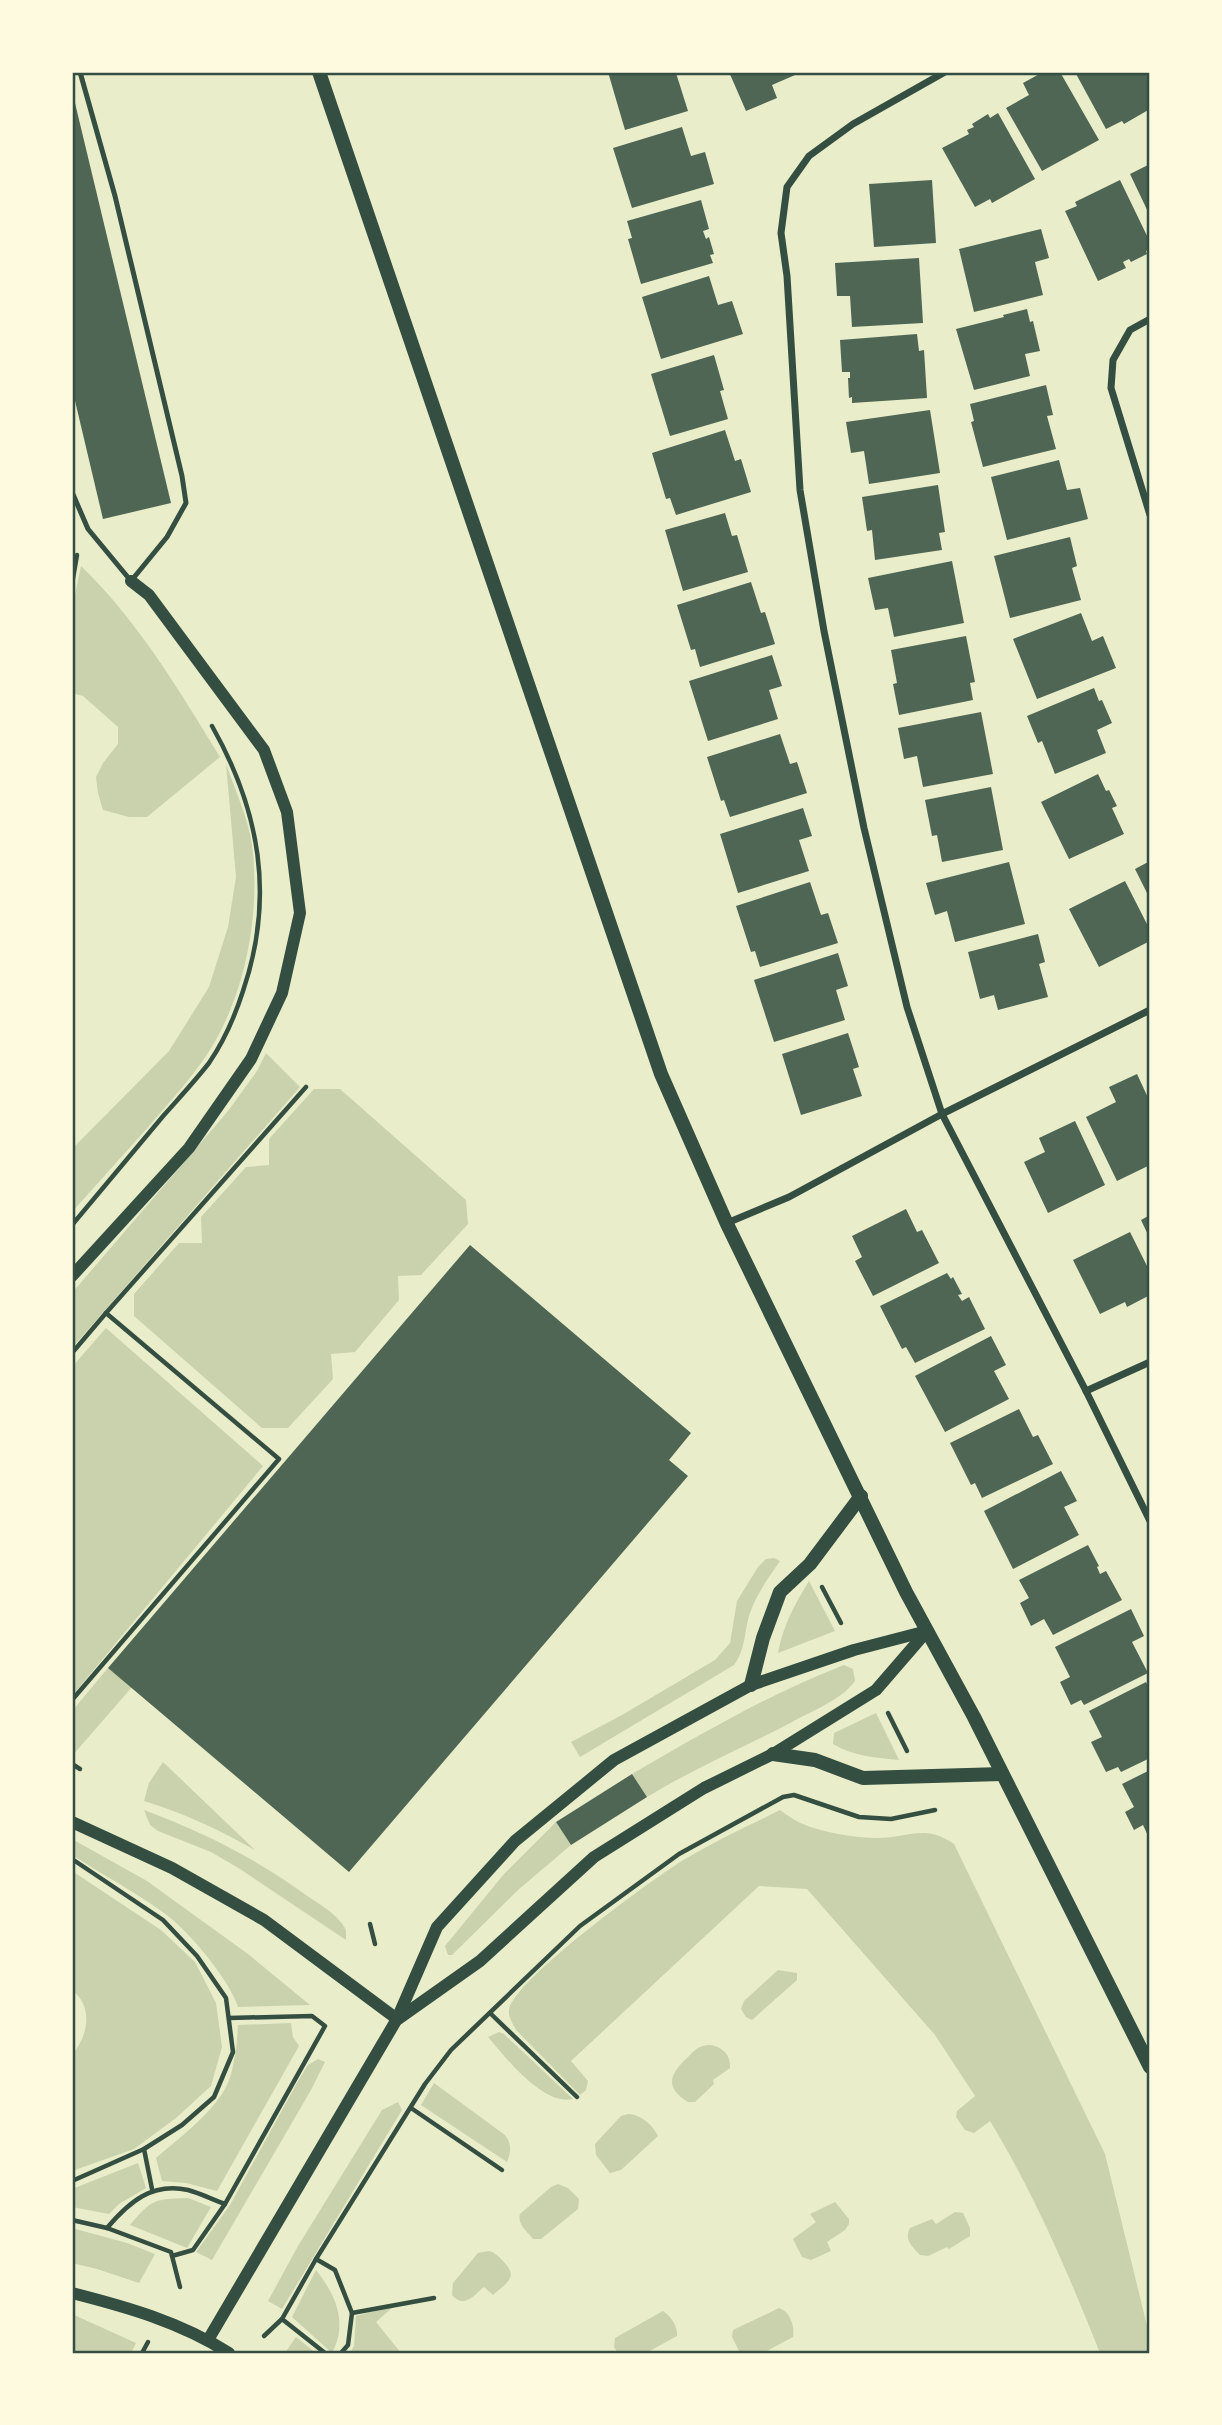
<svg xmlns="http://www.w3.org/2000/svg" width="1222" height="2425" viewBox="0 0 1222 2425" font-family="Barlow,sans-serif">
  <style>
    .green { fill: #cad2ad }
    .building { fill: #4f6655 }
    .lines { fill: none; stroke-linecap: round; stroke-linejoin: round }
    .path { stroke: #344e41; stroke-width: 4.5 }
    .service { stroke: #344e41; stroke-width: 5 }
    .minor { stroke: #344e41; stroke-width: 7 }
    .tertiary { stroke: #344e41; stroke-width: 12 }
    .secondary { stroke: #344e41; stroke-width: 14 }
    .neatline { fill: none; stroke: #344e41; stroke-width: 2.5 }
  </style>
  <rect width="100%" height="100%" fill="#e9edc9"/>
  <g class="green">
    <path d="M81,566c57,55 98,124 139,191l-73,60h-18l-26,-7 -5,-17 -2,-16 7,-14 15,-19v-17l-35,-31 -11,-3v-94h2z"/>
    <path d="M226,764c9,26 22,53 26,81 9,70 -7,155 -48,214 -16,23 -36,45 -54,66 -26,29 -52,58 -78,87v-63l97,-98 40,-64 19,-60 8,-50z"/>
    <path d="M266,1053l34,34 -228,261v-55l156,-182 29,-40z"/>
    <path d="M314,1089h26l126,111 2,24 -47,51 -23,1 1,24 -44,52 -24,2 2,25 -45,49h-26l-128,-112v-22l45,-51h23l-1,-26 45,-50 23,-2v-26z"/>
    <path d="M106,1328l157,138 -191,230v-329z"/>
    <path d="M774,1558l6,3c-11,16 -23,32 -30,52 -6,18 -4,36 -16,52l-154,92 -9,-15 51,-27 93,-55 15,-17 7,-42 21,-34 8,-8z"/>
    <path d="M809,1581l26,50 -57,22c5,-28 17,-49 31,-72z"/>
    <path d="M844,1665l9,4 2,12c-14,19 -43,30 -63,41 -48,25 -99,47 -145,75l-15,-23c69,-40 137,-80 212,-109z"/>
    <path d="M108,1668l24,19 -60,69 1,-46z"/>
    <path d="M876,1713l23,47c-22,-2 -47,-4 -66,-16l1,-11z"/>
    <path d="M163,1762l92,88c-36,-20 -71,-37 -111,-49l5,-18z"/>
    <path d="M144,1810c59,22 111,48 162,85 14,10 32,19 40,35v10l-106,-71 -29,-17 -53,-21 -8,-6z"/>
    <path d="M780,1810c7,5 15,11 23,14 21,9 49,13 71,14 33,1 50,-15 80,6l151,310 45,184v15h-50c-32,-80 -65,-158 -110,-232l-16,12 -9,-3 -9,-13 1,-6 18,-15 -40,-61 -128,-146 -48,-3 -188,175 17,20 -2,9 -6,5 -64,-65c-3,-6 -8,-13 -7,-20 3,-29 146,-133 176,-151 30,-18 63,-33 95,-49z"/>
    <path d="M556,1822l15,23 -53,45 -66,65h-4l-3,-9 59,-72z"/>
    <path d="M72,1839l75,42 101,73 62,51 -72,2c-9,-28 -49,-76 -74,-94 -29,-21 -62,-39 -92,-58z"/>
    <path d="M72,1871l89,59 34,32 21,41 6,44 -11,39 -35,32 -42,31 -62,22v-116c16,-19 22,-48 0,-65z"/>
    <path d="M778,1970l19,3v7l-45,40 -6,-3 -5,-8 3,-8z"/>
    <path d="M291,2023l2,14 6,9 -82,145 -31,-8 -24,-2 -6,-23c22,-19 49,-39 66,-64 12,-17 15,-49 16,-69z"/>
    <path d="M499,2032l5,2 69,65c-30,7 -67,-41 -85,-62z"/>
    <path d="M710,2045c13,2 21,10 20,23l-17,12 1,4 -19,18h-7c-24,-15 -18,-28 -1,-44 8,-8 12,-13 23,-13z"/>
    <path d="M318,2059l7,3 -14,28 -99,170 -16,-8 34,-47 68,-124 10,-16z"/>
    <path d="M434,2083l71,52c7,9 6,17 2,27l-86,-57z"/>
    <path d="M398,2102l4,8 -120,199 -14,-8 30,-55 84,-136z"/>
    <path d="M628,2114c12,0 25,11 30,22l-37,34 -11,3 -14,-18 -1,-11 26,-28z"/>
    <path d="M138,2163l8,25 -27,16 -10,10 -37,-7v-18z"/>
    <path d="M558,2184l10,4 11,11 -1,10 -37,30h-8c-6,-8 -16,-15 -13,-25l31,-27z"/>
    <path d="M188,2198l23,9 -24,41 -57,-23c22,-26 24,-26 58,-27z"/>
    <path d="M835,2202l14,17v5l-4,6 -18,12 4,9 -20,9 -9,-3 -9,-18 23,-17 -6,-8z"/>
    <path d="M955,2212l8,1 7,15v8l-21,13 -2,-2 -19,9 -8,-1c-8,-9 -16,-15 -10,-27l22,-9 4,5z"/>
    <path d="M72,2228l55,15 28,11 -16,29 -42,-14 -25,-6z"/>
    <path d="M489,2251c7,2 10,6 15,11 15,16 2,21 -11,33l-9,-8c-11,9 -20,22 -32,8l1,-12 25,-30z"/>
    <path d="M316,2270c20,25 32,53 16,83l-40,-36z"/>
    <path d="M394,2306l-18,16 25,31h-51l4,-7 2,-30z"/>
    <path d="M779,2308c11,3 16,19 14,29l-30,16h-23l-8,-16 1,-7z"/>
    <path d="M663,2311c8,5 15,16 14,25l-31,17h-28l-4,-6 1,-9z"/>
    <path d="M72,2314l64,29 -5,10h-59z"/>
    <path d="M296,2337l20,16h-31z"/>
  </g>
  <g class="building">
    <path d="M608,72l68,1 12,38 -63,19z"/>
    <path d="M729,72h73l-30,13 5,13 -31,13z"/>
    <path d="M1043,72h17l39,68 -57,31 -36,-63 23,-13 -6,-12z"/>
    <path d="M1075,72h74l1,37 -26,15 -2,-3 -16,8z"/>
    <path d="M75,103l96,400 -68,16 -31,-131v-284z"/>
    <path d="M998,113l37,66 -43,24 -2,-4 -15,8 -33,-59 27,-14 -2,-4 7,-3 -2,-3 16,-10 2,4z"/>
    <path d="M682,127l9,29 14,-4 9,32 -82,24 -19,-60z"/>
    <path d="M1150,164v52l-20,-42z"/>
    <path d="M932,180l4,63 -62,4 -5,-63z"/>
    <path d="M1120,180l30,62v7l-4,2 1,3 -16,8 -2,-3 -6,3 3,6 -28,13 -33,-70 12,-5 -2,-4z"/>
    <path d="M701,200l8,29 -6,2 3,8 3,-2 5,17 -4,1 3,8 -72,21 -13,-45 4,-1 -5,-17z"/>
    <path d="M1041,229l8,29 -14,4 8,33 -69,17 -15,-63z"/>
    <path d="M919,258l4,65 -71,4 -2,-31h-13l-2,-33z"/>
    <path d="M709,276l9,29 14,-4 11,33 -82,25 -19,-62z"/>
    <path d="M1027,309l3,13 3,-1 7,30 -15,3 5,22 -56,14 -18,-61 48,-12 -1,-2z"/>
    <path d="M917,334l2,17 5,-1 3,48 -75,5v-6l-3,1 -1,-20h2v-6h-8l-2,-32z"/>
    <path d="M714,355l10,35 -4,1 8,28 -58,17 -19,-62z"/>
    <path d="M1046,385l7,30 -6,1 9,33 -73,18 -12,-45 3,-1 -4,-17z"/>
    <path d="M930,410l10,63 -71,11 -5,-33 -13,2 -5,-31z"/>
    <path d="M725,430l10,31 6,-2 10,33 -75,23 -6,-17 -4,1 -14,-46z"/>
    <path d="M1059,460l8,30 13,-2 8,31 -81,21 -16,-63z"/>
    <path d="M938,485l7,47 -6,1 3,17 -67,10 -3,-30 -5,1 -5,-34z"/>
    <path d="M725,513l7,23 5,-1 11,37 -65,19 -18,-61z"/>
    <path d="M1070,537l7,29 -5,2 9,32 -71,18 -16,-62z"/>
    <path d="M952,561l12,62 -70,14 -6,-29 -13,2 -7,-32z"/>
    <path d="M751,582l10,31 4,-1 10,32 -75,23 -5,-18 -4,1 -14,-45z"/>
    <path d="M1081,613l11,28 11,-5 13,32 -79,31 -24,-60z"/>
    <path d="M966,636l9,46 -5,1 3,17 -74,15 -6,-31 4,-1 -6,-33z"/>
    <path d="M772,655l10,31 -13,4 9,29 -70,22 -19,-60z"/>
    <path d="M1094,688l5,13 3,-1 10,23 -15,7 9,23 -51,21 -13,-33 -4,2 -11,-27z"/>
    <path d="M981,712l12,62 -70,13 -6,-31 -13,3 -6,-31z"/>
    <path d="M780,734l10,30 7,-2 10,31 -77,24 -6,-17 -3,1 -14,-44z"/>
    <path d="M1098,774l8,17 3,-1 8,16 -5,2 12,26 -55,25 -28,-57z"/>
    <path d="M991,787l12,63 -61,12 -5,-27 -5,1 -7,-36z"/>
    <path d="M803,808l9,28 -13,4 10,31 -71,22 -18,-59z"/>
    <path d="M1150,861v38l-15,-30z"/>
    <path d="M1009,862l16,62 -70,18 -8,-31 -12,4 -9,-32z"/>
    <path d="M1125,881l25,49v11l-51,26 -30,-58z"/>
    <path d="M810,882l11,33 7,-2 10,30 -78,24 -5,-16 -4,1 -15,-46z"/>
    <path d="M1038,934l7,28 -6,2 9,33 -50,13 -4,-15 -14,4 -12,-47z"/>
    <path d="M838,953l10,33 -12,4 9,30 -71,22 -20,-62z"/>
    <path d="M848,1033l11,34 -6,2 9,27 -61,19 -19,-61z"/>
    <path d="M1137,1074l13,28v63l-33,16 -31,-64 30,-15 -7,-15z"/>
    <path d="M1075,1121l30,64 -57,28 -24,-51 21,-10 -6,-14z"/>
    <path d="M906,1209l11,23 5,-2 17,33 -66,33 -18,-35 7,-4 -10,-21z"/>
    <path d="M1150,1215v24l-9,-19z"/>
    <path d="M1130,1232l20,40v23l-23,12 -2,-5 -25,12 -27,-54z"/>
    <path d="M470,1245l221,188 -22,27 19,16 -339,396 -241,-204z"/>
    <path d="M947,1273l4,6 2,-2 9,17 -4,1 4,6 7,-4 16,32 -70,34 -9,-16 -4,2 -22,-43z"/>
    <path d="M991,1336l15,29 -12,6 15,28 -64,33 -30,-56z"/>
    <path d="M1019,1409l14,28 5,-2 15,29 -71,34 -7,-15 -4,2 -21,-42z"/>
    <path d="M1061,1471l16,30 -13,6 15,28 -66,34 -29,-58z"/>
    <path d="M1088,1545l11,21 -2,1 3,7 6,-3 16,29 -69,35 -9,-16 -13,7 -11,-23 9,-5 -10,-18z"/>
    <path d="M1131,1609l13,27 -12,6 16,31 -64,32 -3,-5 -10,5 -11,-23 10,-5 -15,-30z"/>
    <path d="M1146,1682l4,9v67l-29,14 -3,-5 -12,5 -15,-30 11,-5 -13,-26z"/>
    <path d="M1150,1770v70l-7,-15 -9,5 -9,-18 9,-5 -12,-23z"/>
    <path d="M632,1774l15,23 -76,48 -15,-23z"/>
  </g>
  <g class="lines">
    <g class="path">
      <path d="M72,584l5,-29"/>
      <path d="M72,1225c31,-37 61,-73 92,-110 15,-17 31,-34 45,-52 15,-22 26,-47 34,-72 32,-94 17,-180 -31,-265"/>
      <path d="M72,1353l34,-40"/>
      <path d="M822,1587l19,36"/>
      <path d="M72,1700l207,-241 -173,-146 200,-226"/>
      <path d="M888,1713l19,38"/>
      <path d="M72,1764l8,5"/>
      <path d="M72,1859l91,61 34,36 29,42 7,54 -19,45 -32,28 -38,24 8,40"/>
      <path d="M370,1924l5,20"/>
      <path d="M490,2013l87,84"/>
      <path d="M411,2108l91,62"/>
      <path d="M72,2181l72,-32"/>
      <path d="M72,2220l35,8 64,24 9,35"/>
      <path d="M107,2228c22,-26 45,-46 81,-38 12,3 25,10 37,14"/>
      <path d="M172,2256l21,-6 32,-46 100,-178 -13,-10 -83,2"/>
      <path d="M316,2259l109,-175 26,-34 129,-124 99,-72 104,-57 11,-2 65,22 32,2 44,-9"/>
      <path d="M282,2319l34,-60 19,11 17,43 82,-15"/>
      <path d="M264,2336l18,-17 43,34"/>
      <path d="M142,2353l6,-11"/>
      <path d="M341,2353l7,-8 4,-32"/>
    </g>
    <path class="service" d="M72,492l16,37 43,52 36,-44 19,-34 -4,-27 -67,-280 -35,-124"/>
    <g class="minor">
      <path d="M945,72l-92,52 -44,32 -22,31 -6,46 6,43 13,214 24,141 40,197 43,179 35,107 144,277 64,130"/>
      <path d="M1150,319l-20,11 -17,30 -2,28 39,127"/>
      <path d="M727,1223l62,-26 153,-83 208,-104"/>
      <path d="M1086,1391l64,-29"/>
    </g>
    <g class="tertiary">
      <path d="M72,1276l117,-128 62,-89 31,-66 18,-80 -13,-101 -23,-62 -115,-155 -18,-14"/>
      <path d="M72,1822l100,46 92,52 133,99"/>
      <path d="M398,2019l82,-58 114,-104 110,-69 69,-34 103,-64 51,-59"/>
      <path d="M72,2293c55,14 108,29 157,60"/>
      <path d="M208,2340l189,-321 40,-92 78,-86 99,-81 137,-75 103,-35 73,-19"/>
    </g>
    <g class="secondary">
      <path d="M319,72l342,1002 66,150 179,368 68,125 176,350"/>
      <path d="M751,1685l12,-47 17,-46 30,-28 51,-68"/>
      <path d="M773,1754l42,6 48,18 139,-4"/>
    </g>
  </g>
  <rect width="1222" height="2425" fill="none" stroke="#fefae0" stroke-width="147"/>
  <rect x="74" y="74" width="1074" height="2278" class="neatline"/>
</svg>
